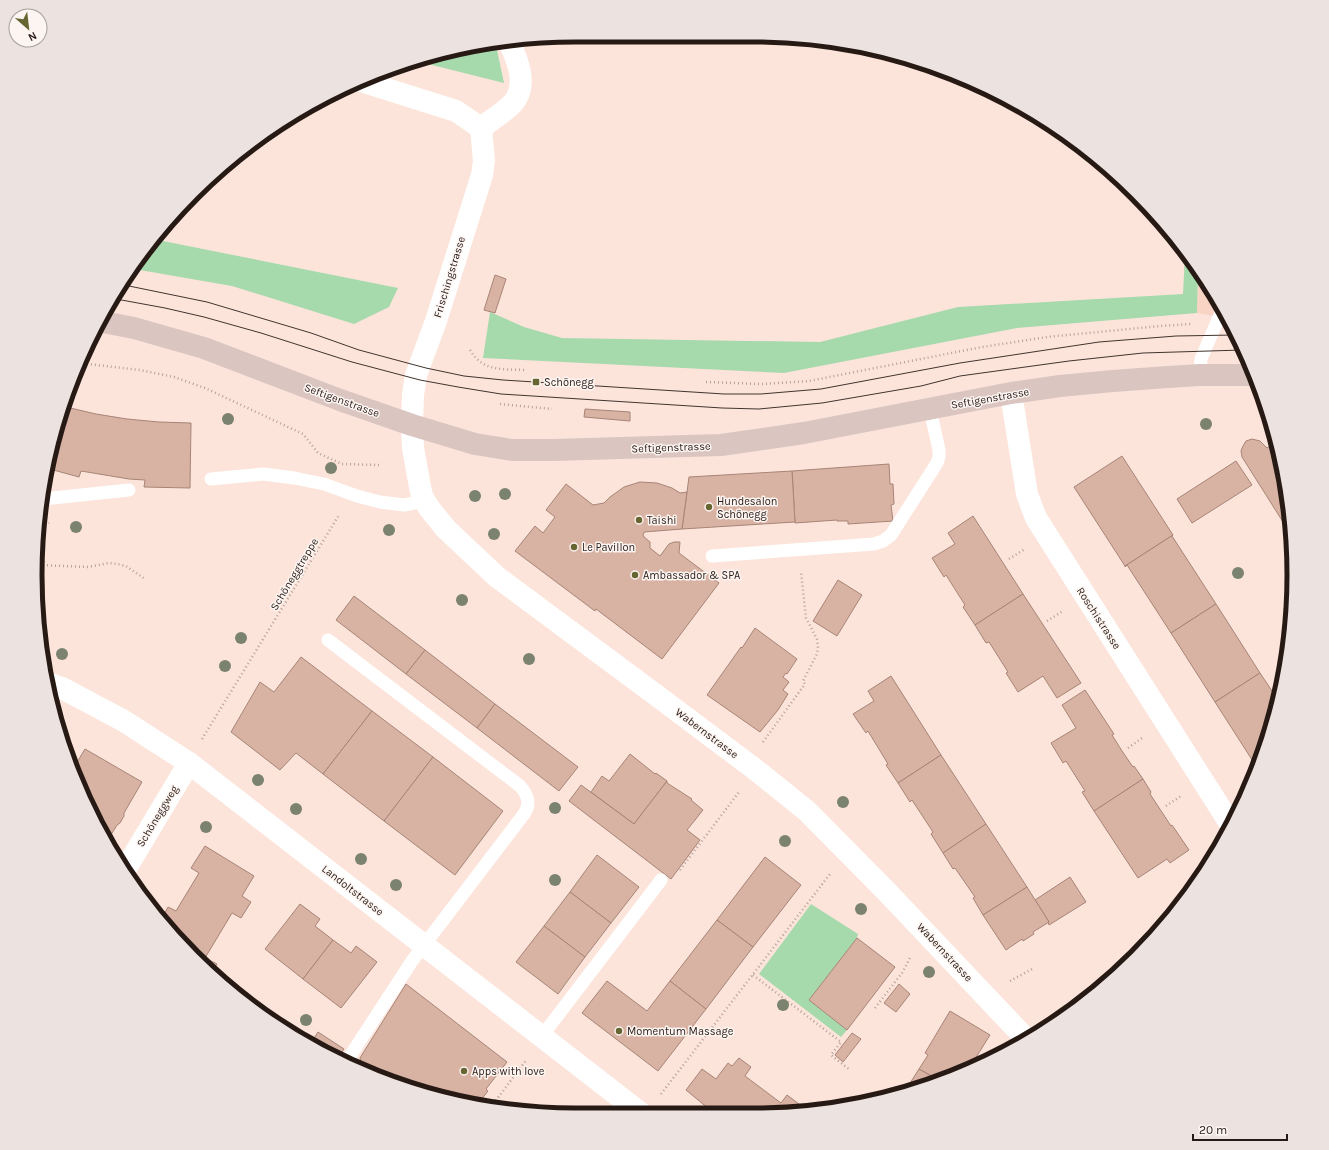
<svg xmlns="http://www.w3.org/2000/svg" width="1329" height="1150" viewBox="0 0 1329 1150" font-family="Karla,sans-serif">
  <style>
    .built { fill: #f9d4c5 }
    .green { fill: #a6d9ac }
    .building { fill: #d8b3a4; stroke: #a78476 }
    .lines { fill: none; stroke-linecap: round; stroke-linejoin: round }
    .path { stroke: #b5a199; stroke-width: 2.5; stroke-dasharray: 1 3; stroke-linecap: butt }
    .lane { stroke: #fff; stroke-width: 13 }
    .street { stroke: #fff; stroke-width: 22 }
    .secondary { stroke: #dac5c0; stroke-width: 22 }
    .tram { stroke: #42342d; stroke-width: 1 }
    .tree { fill: #7c8270 }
    .poi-dot { fill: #676532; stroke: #fdf5f2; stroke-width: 1.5 }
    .labels { text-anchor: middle; stroke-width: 3; stroke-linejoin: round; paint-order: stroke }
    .street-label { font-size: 11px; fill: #271a14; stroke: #fdf5f2 }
    .poi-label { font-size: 11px; fill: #271a14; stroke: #fdf5f2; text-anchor: start }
    .rim { fill: none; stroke: #271a14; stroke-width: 5 }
  </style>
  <rect width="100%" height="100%" fill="#fce4db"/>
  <path class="built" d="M1198,272l24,33 6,13 -31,-5z"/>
  <g class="green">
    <path d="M493,46l4,4 7,33 -88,-22 19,-8z"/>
    <path d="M153,239l245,49 -9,19 -35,17 -122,-38 -98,-17 12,-23z"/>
    <path d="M1185,254l13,18 -1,41 -180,15 -233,45 -301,-15 7,-46 34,15 38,11 258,4 138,-35 225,-13z"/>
    <path d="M811,904l47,30 -1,4 -48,62 38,30 -6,7 -82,-63z"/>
  </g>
  <g class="building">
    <path d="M495,275l11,4 -11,34 -11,-3z"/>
    <path d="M67,400l-1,7 30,7 31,5 32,3 32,1 -1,65 -46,-1 1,-7 -16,-1 -48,-8 -2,6 -33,-9z"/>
    <path d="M585,409l45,3v9l-46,-4z"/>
    <path d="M1252,439l8,2 7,7 8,-5 14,62 1,28 -48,-76 -1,-6 2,-5 3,-5z"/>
    <path d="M1122,456l51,79 -48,31 -51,-79z"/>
    <path d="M1236,461l16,24 -60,38 -15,-24z"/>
    <path d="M889,464l1,20h3l1,20 -3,1 2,16 -45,3v-3h-11v-1l-42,3 -3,-52z"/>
    <path d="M792,471l3,51 -113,7 7,-52z"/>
    <path d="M640,482l17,1 15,5 8,5 7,-1 -5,37 -38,3 -1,4 7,6v6l10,8 9,-12 5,-2h6l-1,11 40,30 -57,76 -66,-50 -1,2 -80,-60 20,-25 8,7 12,-16 -9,-7 20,-26 27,21 11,-2 6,-6 14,-10z"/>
    <path d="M973,516l50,78 -48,31 -12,-18 2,-2 -19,-30 -2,2 -12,-19 23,-14 -7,-11z"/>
    <path d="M1173,535l-1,1 44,68 -45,29 -44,-68 -2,2v-1z"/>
    <path d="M838,580l24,15 -25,41 -24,-15z"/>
    <path d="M1023,594l58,89 -24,15 -14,-22 -25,16 -12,-19 2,-1 -19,-30 -3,1 -11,-18z"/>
    <path d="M354,596l71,54 -19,24 -70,-54z"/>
    <path d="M1216,604l44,69 -45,29 -44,-69z"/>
    <path d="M755,628l42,31 -10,15 -1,-1 -3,4 6,5 -6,8 5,4 -10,16 -18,22 -53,-37 34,-48 1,1z"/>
    <path d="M425,650l70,54 -18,24 -71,-54z"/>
    <path d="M301,657l71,54 -49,63 -27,-21 -16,17 -49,-38 29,-50 14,10z"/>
    <path d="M1260,673l18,27 -2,15 -20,51 -41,-64z"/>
    <path d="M891,676l50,79 -43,28 -12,-18 2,-1 -20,-33 -2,2 -13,-19 21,-13 -6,-10z"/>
    <path d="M1085,690l29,44 -2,1 10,16 11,16 1,-1 9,13 -49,32 -12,-19 3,-1 -19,-30 -3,2 -12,-20 25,-15 -14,-23z"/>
    <path d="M495,704l83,63 -19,24 -82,-63z"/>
    <path d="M372,711l61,46 -49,64 -61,-47z"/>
    <path d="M85,749l57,33 -18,31v3l-4,7 -3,2 -11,18 -22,-50 4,-7 -10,-6 -5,-11z"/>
    <path d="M630,754l25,20 1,-1 11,8 -33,43 -43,-32 11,-16 7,5z"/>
    <path d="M941,755l45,69 -43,29 -12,-19 2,-2 -21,-32 -2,2 -12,-19z"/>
    <path d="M433,757l70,54 -48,64 -71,-54z"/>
    <path d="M1143,779l8,13 -1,2 21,32 1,-1 17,25 -19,13 -3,-4 -29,19 -44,-67z"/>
    <path d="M667,781v2l25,16 -1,1 12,10 -16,20 13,10 -29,39 -102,-78 12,-16 53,39z"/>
    <path d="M986,824l41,63 -44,28 -10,-17 2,-1 -20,-29 -2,1 -10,-16z"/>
    <path d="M205,846l49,30 -12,20 9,6 -10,16 -9,-5 -27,45 12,6 -4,6 -44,-39 -8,-11 7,-13 8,4 23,-38 -8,-5z"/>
    <path d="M597,855l42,32 -28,36 -41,-31z"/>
    <path d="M765,857l36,28 -48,62 -36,-27z"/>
    <path d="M1070,877l16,25 -37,23 -1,-3h1l-14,-22z"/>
    <path d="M1027,887l22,35 -16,10 1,2 -11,7 -1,-2 -16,11 -23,-35z"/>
    <path d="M570,892l41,31 -26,34 -41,-31z"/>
    <path d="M300,904l20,15 -5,7 18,14 -30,39 -38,-30z"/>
    <path d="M717,920l36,27 -47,62 -36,-28z"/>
    <path d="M544,926l41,31 -27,37 -42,-32z"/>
    <path d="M857,938l38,29 -48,63 -38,-30z"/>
    <path d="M333,940l18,13 5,-7 21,16 -36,46 -38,-29z"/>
    <path d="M607,981l40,30 23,-30 36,28 -48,62 -76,-58z"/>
    <path d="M406,984l101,78 -21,27 2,2 -11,14h-8l-100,-31 -6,-3 -3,-13z"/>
    <path d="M899,984l11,10 -14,18 -12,-9z"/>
    <path d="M950,1011l40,24 -20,32 -30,14 -21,-12 9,-14 -3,-2z"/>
    <path d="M318,1032l26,17 -6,9 -27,-15z"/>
    <path d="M852,1033l9,6 -18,23 -8,-7z"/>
    <path d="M739,1058l12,9 -6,9 36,27 6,-8 12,9 -7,8 1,1 -78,1 -29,-24 16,-21 14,10 12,-16 4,3z"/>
    <path d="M919,1069l21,12 -13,5 -22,5z"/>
    <path d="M552,1107l10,7 -14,-2z"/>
  </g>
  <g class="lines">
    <g class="path">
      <path d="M470,350c13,22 33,19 56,20"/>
      <path d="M79,363l61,7 34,7 31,11 98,46 15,19 24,11 37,1"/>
      <path d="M706,382l55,2 48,-3 173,-34 65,-10 113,-11 31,-2"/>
      <path d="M500,404l52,5"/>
      <path d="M42,528l7,-5"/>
      <path d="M1009,559l16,-10"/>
      <path d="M39,565l49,2 21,-4 8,1 9,2 19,13"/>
      <path d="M1047,621l16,-10"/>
      <path d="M202,739l137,-224"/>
      <path d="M763,742l42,-58 -2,-3 14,-27 1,-6 -1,-9 -11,-21 -5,-46"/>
      <path d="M1128,748l14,-10"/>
      <path d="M1166,806l15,-10"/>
      <path d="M680,870l59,-78"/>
      <path d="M753,975l88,67 -10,13 19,15"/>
      <path d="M1010,981l24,-13"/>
      <path d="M875,1008l27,-35 9,-17"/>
      <path d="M661,1094l169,-220"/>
      <path d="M491,1107l36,-48"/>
    </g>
    <g class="lane">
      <path d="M1200,375l1,-16 22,-51"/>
      <path d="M211,479l52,-5 31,4 30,6 33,12 23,6 24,3 21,-4"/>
      <path d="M43,499l86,-9"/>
      <path d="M712,556l162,-12 9,-3 8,-6 46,-72 2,-6v-7l-9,-41"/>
      <path d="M328,640l192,146c8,9 11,18 4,28l-112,147 -60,92 -5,10"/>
      <path d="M542,1036l119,-156"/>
    </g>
    <g class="street">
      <path d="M361,81l95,30 25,17"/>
      <path d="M481,128l3,33 -2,14 -46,146 -20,54 -3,20 -1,30 1,23 7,39 2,9 7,12 17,21 51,48 155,115 104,78 51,41 81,82 139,147"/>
      <path d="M481,128c10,-8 24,-16 32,-25 15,-17 5,-42 -3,-59"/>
      <path d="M1011,393l16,101 9,24 195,307"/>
      <path d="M51,684l11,4 62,33 65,42 454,352"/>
      <path d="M125,870l64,-107"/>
    </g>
    <path class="secondary" d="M103,322l31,6 70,20 136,52 72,25 63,19 37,6h41l168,-5 83,-12 207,-40 49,-7 53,-5 55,-4 32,-2h53"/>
    <g class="tram">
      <path d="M124,285l83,17 104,31 48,17 67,18 38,8 39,4 221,14h37l60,-5 139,-26 139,-21 77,-6 59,-1"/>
      <path d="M116,299l49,9 39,9 57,16 91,29 68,18 38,7 43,7 221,14 37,1 63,-6 99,-17 39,-10 109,-15 74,-8 99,-3"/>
    </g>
  </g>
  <g class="tree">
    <circle cx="228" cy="419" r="6"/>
    <circle cx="1206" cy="424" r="6"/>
    <circle cx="331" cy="468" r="6"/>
    <circle cx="505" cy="494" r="6"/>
    <circle cx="475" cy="496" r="6"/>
    <circle cx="76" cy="527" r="6"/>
    <circle cx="389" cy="530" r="6"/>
    <circle cx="494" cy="534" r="6"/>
    <circle cx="1238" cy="573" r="6"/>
    <circle cx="462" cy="600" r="6"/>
    <circle cx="241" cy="638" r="6"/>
    <circle cx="62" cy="654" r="6"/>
    <circle cx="529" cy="659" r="6"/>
    <circle cx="225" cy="666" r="6"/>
    <circle cx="258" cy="780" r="6"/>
    <circle cx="843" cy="802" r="6"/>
    <circle cx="555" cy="808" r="6"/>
    <circle cx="296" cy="809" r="6"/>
    <circle cx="206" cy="827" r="6"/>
    <circle cx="785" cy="841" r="6"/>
    <circle cx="361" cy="859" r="6"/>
    <circle cx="555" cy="880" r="6"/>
    <circle cx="396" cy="885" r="6"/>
    <circle cx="861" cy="909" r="6"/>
    <circle cx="929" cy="972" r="6"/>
    <circle cx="783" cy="1005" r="6"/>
    <circle cx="306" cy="1020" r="6"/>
  </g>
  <g class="poi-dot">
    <rect x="532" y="378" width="8" height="8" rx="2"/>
    <circle cx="709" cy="507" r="4"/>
    <circle cx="639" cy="520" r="4"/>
    <circle cx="574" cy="547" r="4"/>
    <circle cx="635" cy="575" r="4"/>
    <circle cx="619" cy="1031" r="4"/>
    <circle cx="464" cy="1071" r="4"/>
  </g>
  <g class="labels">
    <g class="street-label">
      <text transform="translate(449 277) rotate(-73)" y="4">Frischingstrasse</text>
      <text transform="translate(990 398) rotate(-10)" y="4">Seftigenstrasse</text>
      <text transform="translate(342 400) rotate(20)" y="4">Seftigenstrasse</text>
      <text transform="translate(671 447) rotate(-2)" y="4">Seftigenstrasse</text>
      <text transform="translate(294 574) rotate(-59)" y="4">Schöneggtreppe</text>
      <text transform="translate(1099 618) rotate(57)" y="4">Roschistrasse</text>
      <text transform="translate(707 733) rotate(37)" y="4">Wabernstrasse</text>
      <text transform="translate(157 816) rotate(-59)" y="4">Schöneggweg</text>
      <text transform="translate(353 890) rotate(38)" y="4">Landoltstrasse</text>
      <text transform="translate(945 952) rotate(47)" y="4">Wabernstrasse</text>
    </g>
    <g class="poi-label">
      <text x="544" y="386">Schönegg</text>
      <text x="717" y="505">Hundesalon<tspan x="717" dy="13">Schönegg</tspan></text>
      <text x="647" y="524">Taishi</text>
      <text x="582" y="551">Le Pavillon</text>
      <text x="643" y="579">Ambassador &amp; SPA</text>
      <text x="627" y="1035">Momentum Massage</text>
      <text x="472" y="1075">Apps with love</text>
    </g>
  </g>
  <path d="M0 0H1329V1150H0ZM575 42H754A533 533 0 0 1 1287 575V575A533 533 0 0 1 754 1108H575A533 533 0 0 1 42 575V575A533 533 0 0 1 575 42Z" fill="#ece3e0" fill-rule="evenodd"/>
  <path class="rim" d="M575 42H754A533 533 0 0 1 1287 575V575A533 533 0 0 1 754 1108H575A533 533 0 0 1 42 575V575A533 533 0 0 1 575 42Z"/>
  <g transform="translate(28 28) rotate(152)"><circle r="19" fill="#fdf5f2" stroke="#a79d99"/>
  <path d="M0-3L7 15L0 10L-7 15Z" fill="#676532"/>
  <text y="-6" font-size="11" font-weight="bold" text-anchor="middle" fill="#271a14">N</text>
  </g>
  <path d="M1193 1134v6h94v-6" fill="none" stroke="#271a14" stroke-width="2"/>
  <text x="1199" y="1134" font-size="12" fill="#271a14" stroke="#fdf5f2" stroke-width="3" paint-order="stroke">20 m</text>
</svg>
